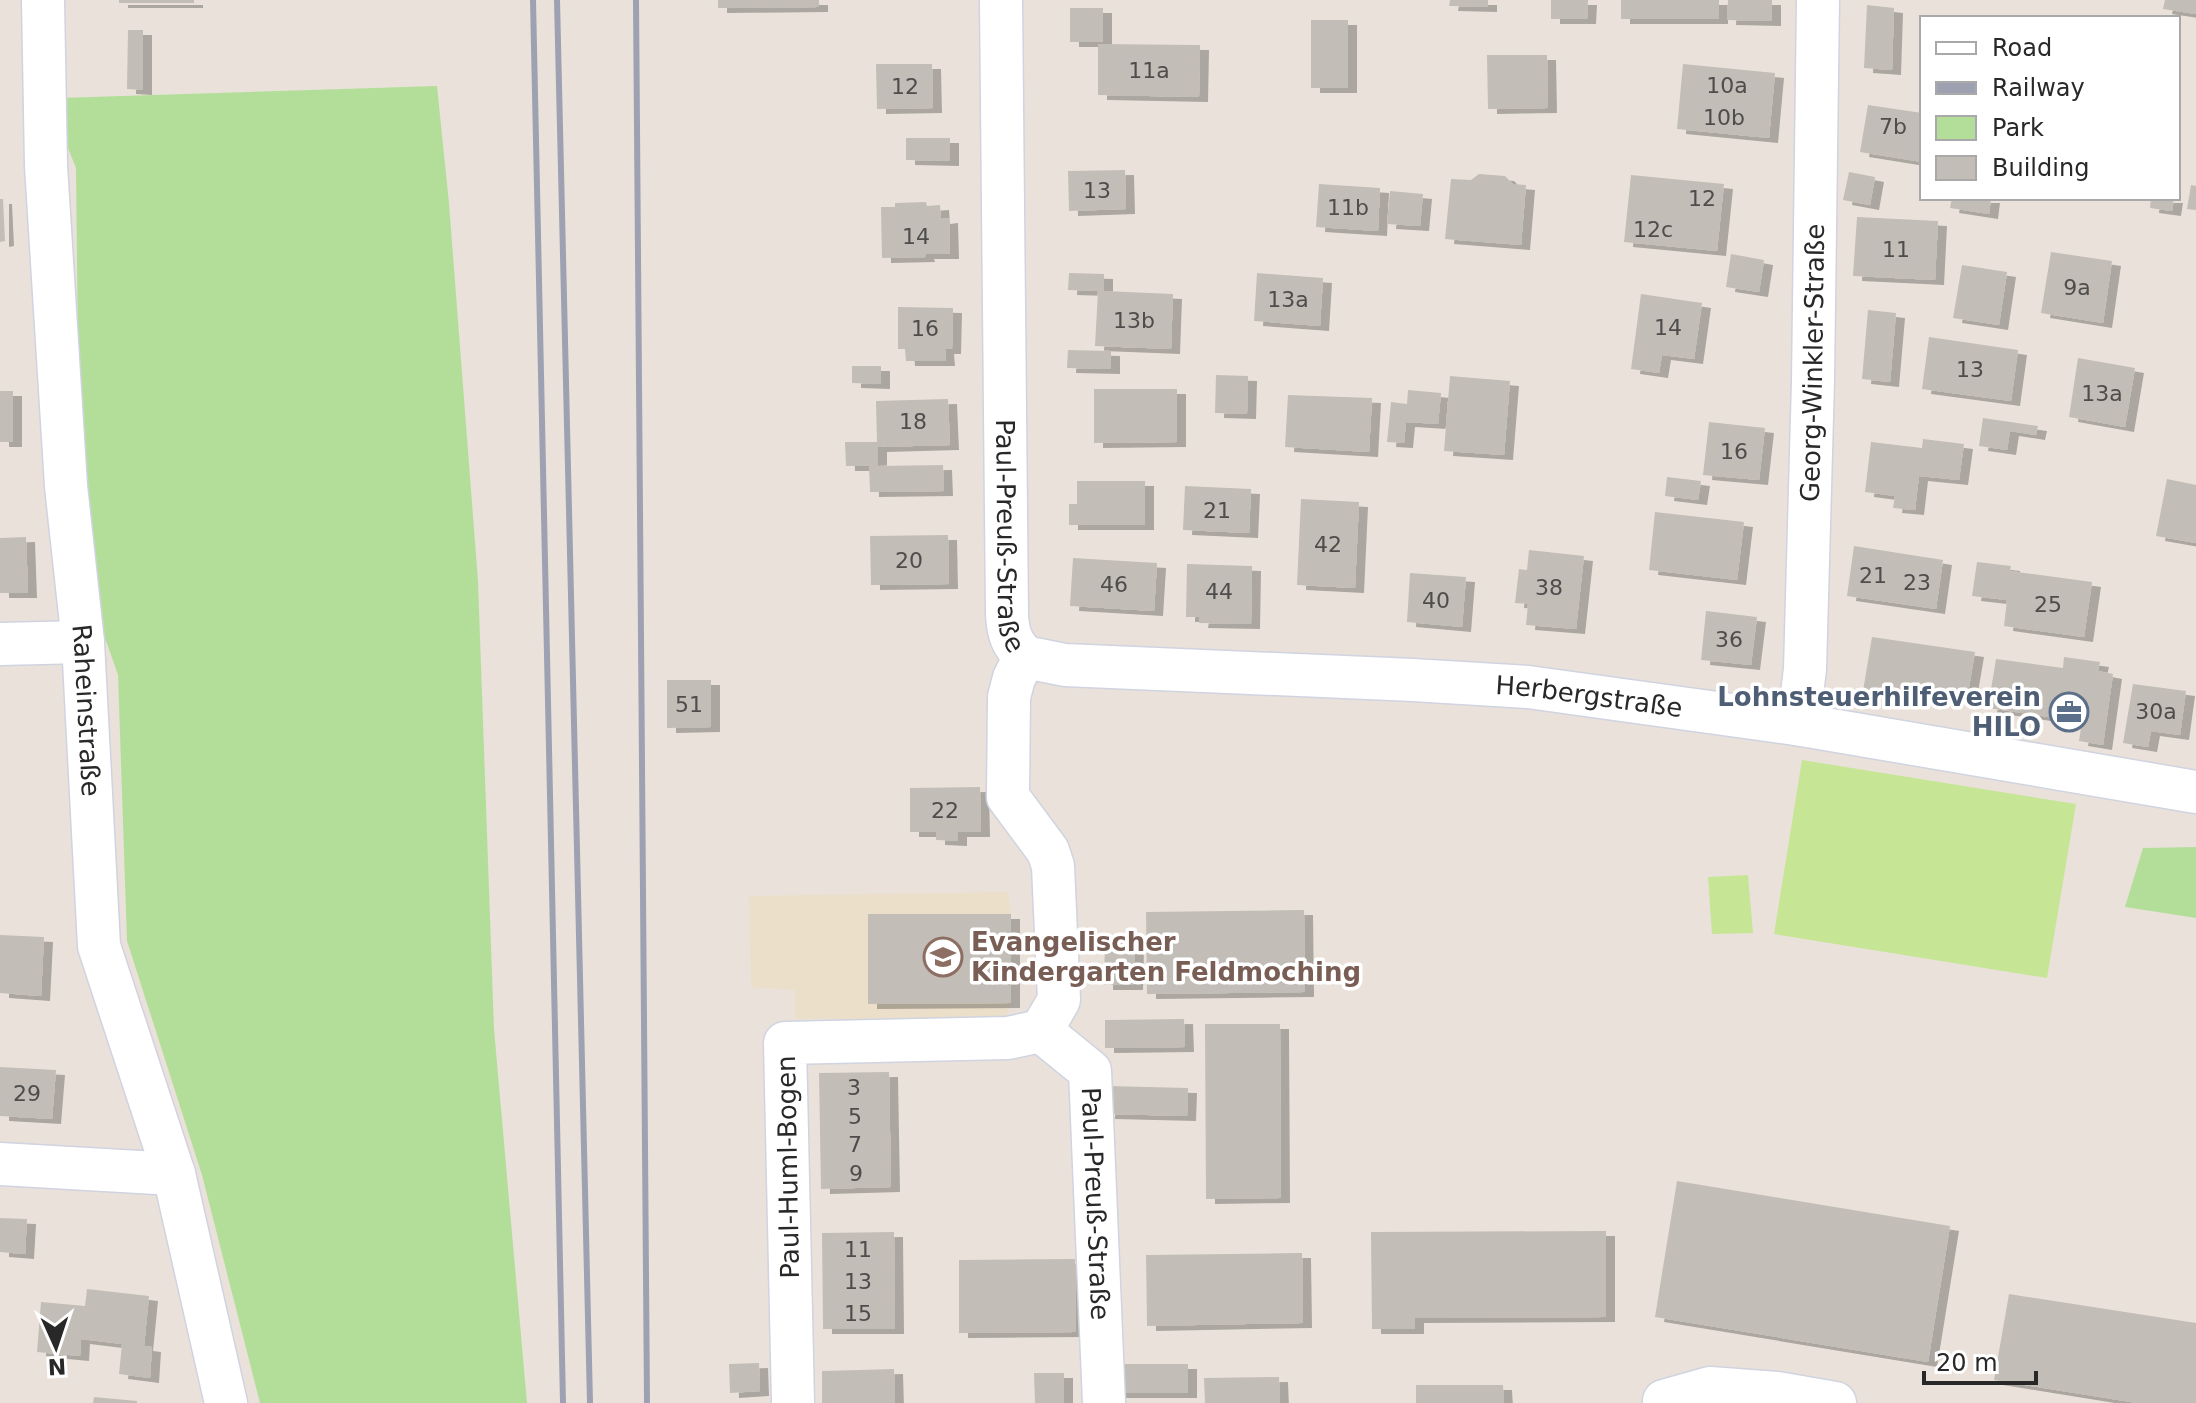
<svg xmlns="http://www.w3.org/2000/svg" width="2196" height="1403" viewBox="0 0 2196 1403" font-family="'DejaVu Sans',sans-serif">
  <style>
    .education { fill: #ebdfca }
    .green { fill: #b3de99 }
    .pitch { fill: #c6e595 }
    .building { fill: #c2bdb6; filter: url(#shadow) }
    .lines { fill: none; stroke-linecap: round; stroke-linejoin: round }
    .minor-casing { stroke: #d0d3e0; stroke-width: 45 }
    .minor { stroke: #fff; stroke-width: 42 }
    .rail { stroke: #9da1b2; stroke-width: 6 }
    .labels { text-anchor: middle; stroke-width: 7; stroke-linejoin: round; paint-order: stroke }
    .number-label { font-size: 22px; fill: #4e4d4c }
    .street-label { font-size: 26px; fill: #282828; stroke: #fff }
    .service-label { font-size: 26px; font-weight: bold; fill: #4e5e75; stroke: #fff; text-anchor: end }
    .education-label { font-size: 26px; font-weight: bold; fill: #785e54; stroke: #fff; text-anchor: start }
  </style>
  <defs>
    <filter id="shadow"><feDropShadow dx="9" dy="5" stdDeviation="0" flood-color="#0004"/></filter>
  </defs>
  <rect width="100%" height="100%" fill="#eae2da"/>
  <path class="education" d="M1008,892l3,22v89l-6,15 -210,1v-29l-44,-3 -2,-91z"/>
  <g class="green">
    <path d="M437,86l12,117 29,378 16,448 33,374h-267l-58,-228 -75,-234 -9,-266 -14,-40 -25,-189 -3,-278 -15,-37 -2,-33z"/>
    <path d="M2196,847v71l-71,-11 18,-59z"/>
  </g>
  <g class="pitch">
    <path d="M1802,760l274,44 -29,174 -273,-44z"/>
    <path d="M1748,875l5,58 -41,1 -4,-57z"/>
  </g>
  <g class="building">
    <rect x="119" y="0" width="75" height="3"/>
    <path d="M718,0h101v7l-101,1z"/>
    <path d="M1450,0h38v7l-39,-1z"/>
    <path d="M1551,0h37l-1,19h-36z"/>
    <rect x="1621" y="0" width="98" height="19"/>
    <path d="M1728,0h44v21l-45,-1z"/>
    <path d="M2165,0h31v14l-33,-5z"/>
    <path d="M1867,5l27,3 -2,62 -28,-2z"/>
    <rect x="1070" y="8" width="33" height="34"/>
    <rect x="1311" y="20" width="37" height="68"/>
    <path d="M128,30h15v60l-16,-1z"/>
    <path d="M1098,44l102,1 -1,52 -101,-2z"/>
    <path d="M1487,55h60l1,53 -60,1z"/>
    <path d="M876,64h56l1,44 -56,1z"/>
    <path d="M1683,64l92,9 -6,65 -92,-9z"/>
    <path d="M1868,105l54,8v49l-62,-10z"/>
    <path d="M906,138h44v23l-44,-1z"/>
    <path d="M1125,170l1,39 -57,2 -1,-40z"/>
    <path d="M1849,172l26,5 -5,28 -27,-5z"/>
    <path d="M1479,174l26,2 8,8 13,1 -5,60 -76,-6 6,-60 20,1z"/>
    <path d="M1631,175l93,9 -7,67 -93,-9z"/>
    <path d="M1319,184l61,4 -2,43 -62,-4z"/>
    <path d="M2191,185l5,1v24l-9,-1z"/>
    <path d="M1390,191l33,3 -3,32 -33,-2z"/>
    <path d="M1952,198h39l-2,16 -39,-6z"/>
    <path d="M2151,198h23l-2,13 -22,-3z"/>
    <path d="M0,199h3l2,42 -5,1z"/>
    <path d="M926,202l1,4 13,-1 1,14 8,-1 1,36h-25l1,3 -44,1 -1,-51h14v-4z"/>
    <path d="M1857,217l81,4 -3,59 -82,-4z"/>
    <path d="M2051,252l61,9 -9,62 -62,-10z"/>
    <path d="M1731,254l33,6 -5,32 -33,-5z"/>
    <path d="M1962,265l45,7 -8,53 -46,-7z"/>
    <path d="M1069,273l35,1v17l69,3 -2,55 -76,-3 3,-55 -30,-1z"/>
    <path d="M1257,273l66,5 -3,48 -66,-5z"/>
    <path d="M1641,294l61,9 -8,56 -32,-4 -3,18 -28,-4z"/>
    <path d="M898,307l55,1 -1,41h-7l1,12h-40l-1,-12h-7z"/>
    <path d="M1868,310l28,3 -6,69 -28,-3z"/>
    <path d="M1929,337l89,13 -7,51 -89,-12z"/>
    <path d="M1068,350l43,1v18l-44,-1z"/>
    <path d="M2078,358l57,10 -10,59 -56,-10z"/>
    <path d="M852,366h29v18l-29,-1z"/>
    <path d="M1216,375l32,1 -1,38 -32,-1z"/>
    <path d="M1450,376l60,5 -6,74 -60,-4z"/>
    <path d="M1094,389h83v53l-83,1z"/>
    <path d="M1408,390l33,3 -3,31 -32,-2 -2,21 -17,-1 4,-40 16,2z"/>
    <rect x="0" y="391" width="13" height="51"/>
    <path d="M1288,395l84,3 -3,54 -84,-5z"/>
    <path d="M948,399l2,46 -72,2v19l65,-1 1,26 -74,1 -1,-26h-23l-1,-24h32l-1,-41z"/>
    <path d="M1983,418l55,8 -2,9 -26,-4 -3,19 -28,-4z"/>
    <path d="M1709,422l56,6 -6,52 -56,-5z"/>
    <path d="M1923,439l41,5 -5,36 -40,-4 -4,34 -22,-2 2,-12 -30,-4 6,-50 51,6z"/>
    <path d="M1667,477l34,4 -3,19 -33,-4z"/>
    <path d="M2167,479l29,6v58l-40,-7z"/>
    <path d="M1077,481h68v44h-76v-21h8z"/>
    <path d="M1185,486l66,3 -2,44 -66,-3z"/>
    <path d="M1301,499l58,3 -4,86 -58,-3z"/>
    <path d="M1655,512l89,10 -7,58 -88,-10z"/>
    <path d="M948,535l1,49 -78,1 -1,-49z"/>
    <path d="M26,537l2,56h-28v-55z"/>
    <path d="M1854,546l89,14 -7,49 -89,-13z"/>
    <path d="M1529,550l55,6 -8,73 -50,-4 2,-21 -13,-1 4,-34 8,1z"/>
    <path d="M1073,558l84,5 -3,48 -84,-5z"/>
    <path d="M1977,562l34,4 -1,5 82,11 -8,55 -80,-11 3,-26 -35,-4z"/>
    <path d="M1187,564l65,2 -1,58 -52,-1 1,-6h-14z"/>
    <path d="M1410,573l56,4 -4,50 -55,-5z"/>
    <path d="M1706,611l51,6 -6,48 -50,-5z"/>
    <path d="M1872,637l103,15 -7,41 -29,-5 -3,14 -73,-11z"/>
    <path d="M2064,657l36,5 -2,9 15,3 -10,71 -24,-4 3,-19 -94,-14 8,-49 67,9z"/>
    <path d="M667,680h44v47l-44,1z"/>
    <path d="M2133,684l53,7 -6,44 -29,-4 -3,16 -25,-4z"/>
    <path d="M980,787l1,45h-23v9l-22,-1v-8h-26v-44z"/>
    <path d="M1304,910l1,82 -158,2 -1,-82z"/>
    <path d="M868,914h143v89l-143,1z"/>
    <path d="M0,935l44,2 -3,59 -41,-3z"/>
    <path d="M1105,941l30,1 -1,43h-30z"/>
    <path d="M1184,1019l1,28 -80,1v-28z"/>
    <path d="M1205,1024h75l1,174 -75,1z"/>
    <path d="M0,1067l56,3 -4,49 -52,-3z"/>
    <path d="M889,1072l2,115 -70,2 -2,-116z"/>
    <path d="M1107,1086l81,2 -1,28 -81,-2z"/>
    <path d="M1677,1181l273,45 -22,136 -273,-45z"/>
    <path d="M0,1218l27,1 -2,35 -25,-2z"/>
    <path d="M1606,1231v86l-191,1v11h-43l-1,-97z"/>
    <path d="M894,1232l1,97h-72l-1,-96z"/>
    <path d="M1302,1253l1,70 -156,3 -1,-71z"/>
    <path d="M1075,1259l1,73 -117,1v-73z"/>
    <path d="M87,1289l62,7 -5,50 8,1 -2,31 -31,-4 3,-30 -41,-5 -1,17 -43,-4 4,-50 44,4z"/>
    <path d="M2009,1294l187,29v80h-59l-143,-23z"/>
    <path d="M759,1363l1,28 -30,2 -1,-29z"/>
    <rect x="1107" y="1364" width="81" height="29"/>
    <path d="M894,1369l1,34h-73v-32z"/>
    <path d="M1034,1373h30v30h-29z"/>
    <path d="M1279,1377l1,26h-75l-1,-25z"/>
    <path d="M1416,1385h87l1,18h-88z"/>
    <path d="M94,1397l43,4v2h-44z"/>
  </g>
  <g class="lines">
    <defs>
      <g id="minor">
        <path id="s1" d="M43,0l3,166 20,320 17,156 16,304 75,228 52,229"/>
        <path id="s2" d="M1001,0l6,615c1,19 5,29 18,42"/>
        <path d="M0,644l83,-2"/>
        <path id="s3" d="M1025,657l40,8 348,15 115,7 268,37 400,68"/>
        <path d="M1025,657l-11,21 -5,19 -1,100 40,54 5,15 6,134 -18,31"/>
        <path id="s4" d="M1796,724l5,-22 4,-33 8,-288 5,-381"/>
        <path id="s5" d="M1041,1031l49,40 14,332"/>
        <path d="M0,1164l174,10"/>
        <path d="M793,1403l-8,-360 223,-5 33,-7"/>
        <path d="M1664,1403v-2l46,-13 67,5 58,10"/>
      </g>
    </defs>
    <use href="#minor" class="minor-casing"/>
    <use href="#minor" class="minor"/>
    <g class="rail">
      <path d="M533,0l30,1403"/>
      <path d="M557,0l33,1403"/>
      <path d="M636,0l11,1403"/>
    </g>
  </g>
  <defs>
    <symbol id="office-ring" viewBox="-11 -11 22 22"><circle r="9.5" fill="#fff" stroke="#5c6f8a" stroke-width="1.5"/><path d="M-6-3h4V-5.5h4V-3h4V5H-6ZM-1-4.5V-3h2v-1.5ZM-6 0V1H6V0Z" fill="#5c6f8a"/></symbol>
    <symbol id="school-ring" viewBox="-11 -11 22 22"><circle r="9.5" fill="#fff" stroke="#8d6e63" stroke-width="1.5"/><path d="M0-5L7-2L0 1L-7-2ZM-4 1L0 2.5L4 1V4Q0 6-4 4Z" fill="#8d6e63"/></symbol>
  </defs>
  <g fill-rule="evenodd">
    <use href="#office-ring" x="2047" y="690" width="44" height="44"/>
    <use href="#school-ring" x="921" y="935" width="44" height="44"/>
  </g>
  <g class="labels">
    <g class="number-label">
      <text x="1149" y="78">11a</text>
      <text x="1727" y="93">10a</text>
      <text x="905" y="94">12</text>
      <text x="1724" y="125">10b</text>
      <text x="1893" y="134">7b</text>
      <text x="1097" y="198">13</text>
      <text x="1702" y="206">12</text>
      <text x="1348" y="215">11b</text>
      <text x="1653" y="237">12c</text>
      <text x="916" y="244">14</text>
      <text x="1896" y="257">11</text>
      <text x="2077" y="295">9a</text>
      <text x="1288" y="307">13a</text>
      <text x="1134" y="328">13b</text>
      <text x="1668" y="335">14</text>
      <text x="925" y="336">16</text>
      <text x="1970" y="377">13</text>
      <text x="2102" y="401">13a</text>
      <text x="913" y="429">18</text>
      <text x="1734" y="459">16</text>
      <text x="1217" y="518">21</text>
      <text x="1328" y="552">42</text>
      <text x="909" y="568">20</text>
      <text x="1873" y="583">21</text>
      <text x="1917" y="590">23</text>
      <text x="1114" y="592">46</text>
      <text x="1549" y="595">38</text>
      <text x="1219" y="599">44</text>
      <text x="1436" y="608">40</text>
      <text x="2048" y="612">25</text>
      <text x="1729" y="647">36</text>
      <text x="689" y="712">51</text>
      <text x="2156" y="719">30a</text>
      <text x="945" y="818">22</text>
      <text x="854" y="1095">3</text>
      <text x="27" y="1101">29</text>
      <text x="855" y="1124">5</text>
      <text x="855" y="1152">7</text>
      <text x="856" y="1181">9</text>
      <text x="858" y="1257">11</text>
      <text x="858" y="1289">13</text>
      <text x="858" y="1321">15</text>
    </g>
    <g class="street-label">
      <text dy="9" stroke="none"><textPath href="#s4" startOffset="362">Georg-Winkler-Straße</textPath></text>
      <text dy="9" stroke="none"><textPath href="#s2" startOffset="536">Paul-Preuß-Straße</textPath></text>
      <text dy="9" stroke="none"><textPath href="#s3" startOffset="566">Herbergstraße</textPath></text>
      <text dy="9" stroke="none"><textPath href="#s1" startOffset="712">Raheinstraße</textPath></text>
      <text transform="translate(788 1167) rotate(-91)" y="9">Paul-Huml-Bogen</text>
      <text dy="9" stroke="none"><textPath href="#s5" startOffset="196">Paul-Preuß-Straße</textPath></text>
    </g>
    <g class="service-label">
      <text x="2041" y="706">Lohnsteuerhilfeverein<tspan x="2041" dy="30">HILO</tspan></text>
    </g>
    <g class="education-label">
      <text x="971" y="951">Evangelischer<tspan x="971" dy="30">Kindergarten Feldmoching</tspan></text>
    </g>
  </g>
  <rect x="1920" y="16" width="260" height="184" fill="#ffffff" stroke="#a9a9a9" stroke-width="2"/>
  <rect x="1936" y="42" width="40" height="12" fill="#ffffff" stroke="#a9a9a9" stroke-width="2"/>
  <text x="1992" y="56" font-size="24" fill="#282828">Road</text>
  <rect x="1936" y="82" width="40" height="12" fill="#9da1b2" stroke="#a9a9a9" stroke-width="2"/>
  <text x="1992" y="96" font-size="24" fill="#282828">Railway</text>
  <rect x="1936" y="116" width="40" height="24" fill="#b3de99" stroke="#a9a9a9" stroke-width="2"/>
  <text x="1992" y="136" font-size="24" fill="#282828">Park</text>
  <rect x="1936" y="156" width="40" height="24" fill="#c2bdb6" stroke="#a9a9a9" stroke-width="2"/>
  <text x="1992" y="176" font-size="24" fill="#282828">Building</text>
  <g transform="translate(56 1347) rotate(177)" stroke="#ffffff" stroke-width="6" paint-order="stroke">
  <path d="M0-6L14 30L0 20L-14 30Z" fill="#282828"/>
  <text y="-12" font-size="22" font-weight="bold" text-anchor="middle" fill="#282828">N</text>
  </g>
  <path d="M1924 1371v12h112v-12" fill="none" stroke="#282828" stroke-width="4"/>
  <text x="1936" y="1371" font-size="24" fill="#282828" stroke="#ffffff" stroke-width="6" paint-order="stroke">20 m</text>
</svg>
